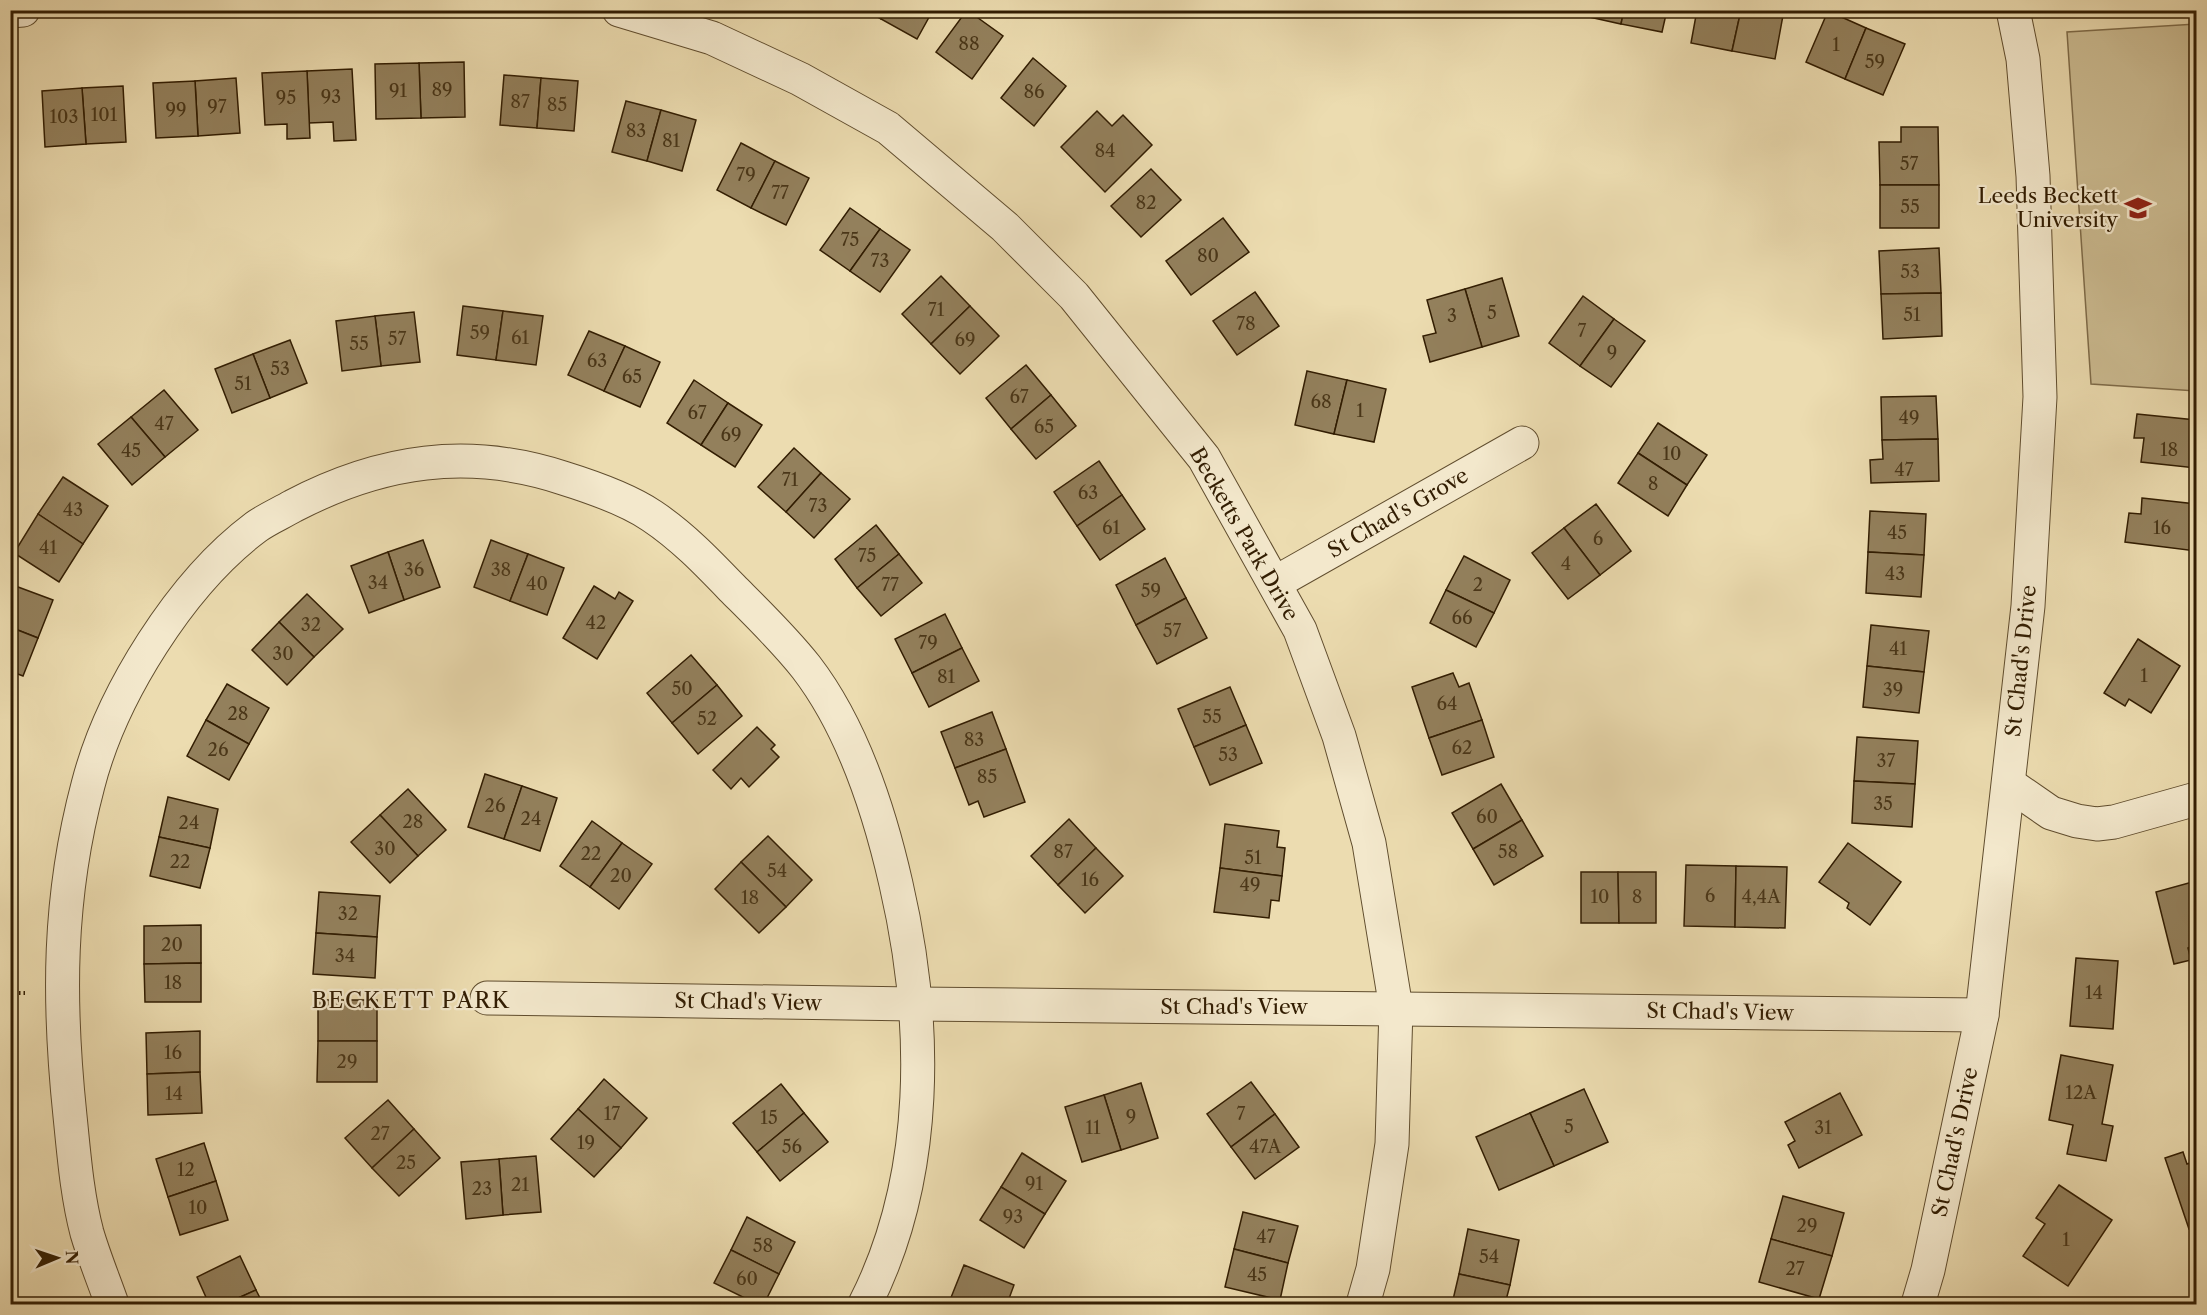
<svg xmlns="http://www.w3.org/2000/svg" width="2207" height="1315" viewBox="0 0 2207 1315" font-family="'Libre Caslon Text',serif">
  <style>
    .green { fill: #ccbc92; stroke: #7f6c4a; stroke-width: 1.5 }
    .building { fill: #93805c; stroke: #321d02; stroke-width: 1.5 }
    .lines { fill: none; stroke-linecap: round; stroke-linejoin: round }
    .street-casing { stroke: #604d2e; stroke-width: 35 }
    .path { stroke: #321d02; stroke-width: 4; stroke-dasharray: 1.5 3; stroke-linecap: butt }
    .street { stroke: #f3e8cc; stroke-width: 33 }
    .labels { text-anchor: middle; stroke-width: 4.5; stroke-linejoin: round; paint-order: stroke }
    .number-label { font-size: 18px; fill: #4a3618 }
    .poi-label { font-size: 21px; fill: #321d02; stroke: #f3e8cc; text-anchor: end }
    .street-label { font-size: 21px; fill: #321d02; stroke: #f3e8cc }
    .neighbourhood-label { font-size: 22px; letter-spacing: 1.5px; fill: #321d02; stroke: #f3e8cc }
  </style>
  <rect width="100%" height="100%" fill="#ecdcb0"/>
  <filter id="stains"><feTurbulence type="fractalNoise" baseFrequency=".00333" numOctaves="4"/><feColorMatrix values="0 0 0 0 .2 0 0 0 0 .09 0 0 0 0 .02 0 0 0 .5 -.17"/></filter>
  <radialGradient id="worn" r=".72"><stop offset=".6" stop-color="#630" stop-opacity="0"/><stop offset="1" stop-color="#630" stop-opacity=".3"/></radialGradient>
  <path class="green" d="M2196,24v367l-105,-7 -24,-352z"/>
  <g class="building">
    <path d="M865,10h21l-5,9z"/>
    <path d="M886,10h47l-16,29 -36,-20z"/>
    <path d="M967,10l36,26 -31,43 -36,-27z"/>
    <path d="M1581,10h43l-3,14 -41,-9z"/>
    <path d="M1624,10h43l-5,22 -41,-8z"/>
    <path d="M1697,10h44l-9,41 -41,-8z"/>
    <path d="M1741,10h43l-9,49 -43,-8z"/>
    <path d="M1828,11l38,17 -21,51 -39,-17z"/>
    <path d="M1866,28l39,16 -22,51 -38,-16z"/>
    <path d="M1033,58l33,28 -32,40 -33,-28z"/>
    <path d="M464,62l1,55 -44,1 -2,-55z"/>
    <path d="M419,63l2,55 -45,1 -1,-55z"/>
    <path d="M352,69l4,71 -22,1 -1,-19 -24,1 -2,-52z"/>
    <path d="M307,71l3,67 -23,1v-15l-22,1 -3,-52z"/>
    <path d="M504,75l37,3 -4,50 -37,-3z"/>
    <path d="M236,78l4,55 -42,3 -3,-55z"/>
    <path d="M541,78l37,3 -4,50 -37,-3z"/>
    <path d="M195,81l3,55 -42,2 -3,-55z"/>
    <path d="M123,86l3,56 -40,2 -4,-56z"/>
    <path d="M82,88l4,56 -41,3 -3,-56z"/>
    <path d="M10,94h5l2,48h-7z"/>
    <path d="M626,101l35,9 -14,51 -35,-9z"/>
    <path d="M661,110l35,10 -14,51 -35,-10z"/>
    <path d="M1097,111l15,15 11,-11 29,30 -47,47 -44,-45z"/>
    <path d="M1901,127h37l1,58h-59l-1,-43h22z"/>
    <path d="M741,143l34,18 -24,47 -34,-18z"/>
    <path d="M775,161l34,17 -23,47 -35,-17z"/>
    <path d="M1151,169l30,31 -40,37 -30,-31z"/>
    <rect x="1880" y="185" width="59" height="43"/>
    <path d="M850,208l30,21 -30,42 -30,-21z"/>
    <path d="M1223,218l26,34 -58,43 -25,-34z"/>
    <path d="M880,229l30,21 -30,42 -30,-21z"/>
    <path d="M1939,248l2,45 -60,1 -2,-43z"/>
    <path d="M941,276l29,30 -39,38 -29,-30z"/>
    <path d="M1502,278l17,58 -37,11 -17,-58z"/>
    <path d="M1465,289l17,58 -52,15 -7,-26 13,-3 -9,-33z"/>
    <path d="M1255,292l24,34 -42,29 -24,-34z"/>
    <path d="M1941,293l1,43 -59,3 -2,-45z"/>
    <path d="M1583,296l31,23 -34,47 -31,-23z"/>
    <path d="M463,306l40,5 -7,49 -39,-5z"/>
    <path d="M970,306l29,30 -39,38 -29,-30z"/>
    <path d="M503,311l40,5 -7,49 -40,-5z"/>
    <path d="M414,312l6,50 -39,4 -6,-50z"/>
    <path d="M375,316l6,50 -39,5 -6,-50z"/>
    <path d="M1614,319l31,22 -34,46 -31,-21z"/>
    <path d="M589,331l36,15 -21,45 -36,-16z"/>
    <path d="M290,340l17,43 -37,15 -17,-44z"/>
    <path d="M625,346l35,16 -20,45 -36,-16z"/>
    <path d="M253,354l17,44 -38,15 -17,-44z"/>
    <path d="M1026,365l25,30 -40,34 -25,-31z"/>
    <path d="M1307,371l40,9 -13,54 -39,-9z"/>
    <path d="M694,380l34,23 -27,42 -34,-22z"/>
    <path d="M1347,380l39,9 -12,53 -40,-8z"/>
    <path d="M164,390l34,40 -33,27 -34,-40z"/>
    <path d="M1051,395l25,31 -40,33 -25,-30z"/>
    <path d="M1936,396l2,43 -56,1 -1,-43z"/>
    <path d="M728,403l34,22 -27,42 -34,-22z"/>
    <path d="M2137,414l59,6v48l-55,-6 3,-24h-10z"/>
    <path d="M131,417l34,40 -33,28 -34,-41z"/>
    <path d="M1658,423l49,32 -20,30 -49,-32z"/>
    <path d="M1938,439l1,42 -68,2 -1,-23 13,-1 -1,-19z"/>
    <path d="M794,448l27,25 -35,39 -28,-25z"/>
    <path d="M1638,453l49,32 -19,31 -50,-33z"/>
    <path d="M1099,461l23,34 -45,31 -23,-34z"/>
    <path d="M821,473l29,26 -36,39 -28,-26z"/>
    <path d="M63,477l45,29 -25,38 -45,-30z"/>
    <path d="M1122,495l23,34 -45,31 -23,-34z"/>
    <path d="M2142,498l54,6v47l-71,-9 4,-29 12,1z"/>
    <path d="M1596,504l35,47 -31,24 -36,-47z"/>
    <path d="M1870,511l56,3 -2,41 -56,-3z"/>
    <path d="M38,514l45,30 -24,38 -45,-29z"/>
    <path d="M876,525l23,29 -42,34 -22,-29z"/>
    <path d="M1564,528l36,47 -32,24 -36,-46z"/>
    <path d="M423,540l17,47 -36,13 -16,-48z"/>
    <path d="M491,540l37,14 -18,47 -36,-14z"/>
    <path d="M388,552l16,48 -35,13 -18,-47z"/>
    <path d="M1868,552l56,3 -3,42 -55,-4z"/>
    <path d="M528,554l36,14 -17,47 -37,-14z"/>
    <path d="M899,554l23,29 -41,33 -24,-28z"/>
    <path d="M1464,556l46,24 -16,33 -48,-23z"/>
    <path d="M1165,558l21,40 -50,27 -20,-40z"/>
    <path d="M10,584l43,16 -15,38 -28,-11z"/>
    <path d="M594,586l21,13 4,-7 14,9 -36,58 -34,-21z"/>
    <path d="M1446,590l48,23 -18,34 -46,-24z"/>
    <path d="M307,594l36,35 -29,28 -35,-35z"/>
    <path d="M1186,598l21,40 -50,26 -21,-39z"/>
    <path d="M945,614l17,34 -50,25 -17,-34z"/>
    <path d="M279,622l35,35 -27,28 -35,-35z"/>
    <path d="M1871,625l58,6 -5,41 -57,-6z"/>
    <path d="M10,627l28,11 -15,38 -13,-5z"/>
    <path d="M2138,639l42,27 -29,47 -22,-14 -4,7 -21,-13z"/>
    <path d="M962,648l17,33 -50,26 -17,-34z"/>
    <path d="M691,655l26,30 -45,38 -25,-30z"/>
    <path d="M1867,666l57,6 -5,41 -56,-6z"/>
    <path d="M1453,673l6,14 10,-4 13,37 -53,18 -17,-51z"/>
    <path d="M227,684l42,24 -20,36 -43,-24z"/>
    <path d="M717,685l25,31 -44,38 -26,-31z"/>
    <path d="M1230,687l16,38 -52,22 -16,-38z"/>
    <path d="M10,703l5,1 -5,19z"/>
    <path d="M992,712l14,37 -51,19 -14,-36z"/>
    <path d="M206,720l43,24 -20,36 -42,-24z"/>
    <path d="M1482,720l12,37 -52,18 -13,-37z"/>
    <path d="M1246,725l16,38 -52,22 -16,-38z"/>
    <path d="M757,727l18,18 -4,4 8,8 -30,30 -8,-9 -10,11 -18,-19z"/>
    <path d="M1857,737l61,4 -3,43 -61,-3z"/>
    <path d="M1006,749l19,53 -41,15 -6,-16 -9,4 -14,-37z"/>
    <path d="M485,774l37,12 -18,53 -36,-12z"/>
    <path d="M1854,781l61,3 -3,43 -60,-4z"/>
    <path d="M1501,784l21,36 -49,29 -21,-36z"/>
    <path d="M522,786l35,12 -17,53 -36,-12z"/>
    <path d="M408,789l38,41 -28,26 -38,-41z"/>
    <path d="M168,797l50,12 -8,39 -51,-11z"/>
    <path d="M380,815l38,41 -28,27 -39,-41z"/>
    <path d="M1069,819l27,29 -38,37 -27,-29z"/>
    <path d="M1522,820l21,36 -49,29 -21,-36z"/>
    <path d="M592,821l30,22 -32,44 -30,-21z"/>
    <path d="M1225,824l54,7 -2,16 8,1 -3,28 -62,-8z"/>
    <path d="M768,836l44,44 -26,27 -45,-45z"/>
    <path d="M159,837l51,11 -10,40 -50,-12z"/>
    <path d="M622,843l30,21 -33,45 -29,-22z"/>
    <path d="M1848,843l53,39 -31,43 -23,-17 2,-5 -30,-21z"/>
    <path d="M1096,848l27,28 -38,37 -27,-28z"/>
    <path d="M741,862l45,45 -27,26 -44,-44z"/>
    <path d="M1686,865l50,1 -1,61 -51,-1z"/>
    <path d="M1736,866l51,1 -2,61 -50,-1z"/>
    <path d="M1220,868l62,8 -3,25 -8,-1 -2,18 -55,-6z"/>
    <path d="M1581,872h37l1,51h-38z"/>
    <path d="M1618,872h38v51h-37z"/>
    <path d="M2196,881v64l-8,3 3,12 -17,4 -18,-72z"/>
    <path d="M319,892l61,4 -3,41 -61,-4z"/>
    <path d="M201,925v38l-57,1v-38z"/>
    <path d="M316,933l61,4 -2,41 -62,-4z"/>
    <path d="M2076,958l42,3 -5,68 -43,-3z"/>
    <path d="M201,963v39h-56l-1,-38z"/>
    <rect x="318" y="1000" width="59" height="41"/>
    <path d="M200,1031v41l-53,2 -1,-41z"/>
    <path d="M318,1041h59v41h-60z"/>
    <path d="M2061,1055l52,10 -11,59 11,2 -7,35 -39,-7 6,-29 -24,-5z"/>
    <path d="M200,1072l2,41 -54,2 -1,-41z"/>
    <path d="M604,1079l43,39 -26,30 -43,-39z"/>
    <path d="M1251,1082l24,32 -44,33 -24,-33z"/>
    <path d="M1141,1083l17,55 -37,12 -17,-55z"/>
    <path d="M781,1084l23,29 -47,39 -24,-29z"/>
    <path d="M1584,1089l24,53 -54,24 -24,-53z"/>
    <path d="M1840,1093l22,42 -63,33 -11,-23 7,-4 -10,-19z"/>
    <path d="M1104,1095l17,55 -39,12 -17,-55z"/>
    <path d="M388,1100l26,29 -42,39 -27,-30z"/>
    <path d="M578,1109l43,39 -27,29 -43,-38z"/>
    <path d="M804,1113l24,29 -48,39 -23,-29z"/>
    <path d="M1530,1113l24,53 -55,24 -23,-53z"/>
    <path d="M1275,1114l24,33 -44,32 -24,-32z"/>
    <path d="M414,1129l26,29 -41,38 -27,-28z"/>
    <path d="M204,1143l12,38 -48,16 -12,-38z"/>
    <path d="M2183,1152l4,12 9,-3v66l-7,2 -24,-71z"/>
    <path d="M1022,1153l44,28 -21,33 -44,-27z"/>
    <path d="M536,1156l5,56 -38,3 -4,-56z"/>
    <path d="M499,1159l4,56 -37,4 -5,-57z"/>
    <path d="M216,1181l12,39 -48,15 -12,-38z"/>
    <path d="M2059,1185l53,35 -44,66 -45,-30 22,-32 -9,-6z"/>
    <path d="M1001,1187l44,27 -21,34 -44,-28z"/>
    <path d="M1783,1196l61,17 -12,43 -61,-17z"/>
    <path d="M1243,1212l55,14 -10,37 -54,-14z"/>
    <path d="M747,1217l48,25 -16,32 -48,-24z"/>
    <path d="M1468,1229l51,11 -9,45 -51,-11z"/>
    <path d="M1771,1239l61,17 -13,43 -60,-17z"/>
    <path d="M1234,1249l54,14 -8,37 -55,-13z"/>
    <path d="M731,1250l48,24 -15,30h-7l-43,-21z"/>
    <path d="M240,1256l16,34 -31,14h-16l-12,-27z"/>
    <path d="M10,1264l5,14 -5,1z"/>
    <path d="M964,1265l50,20 -7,19h-46l-11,-4z"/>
    <path d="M1459,1274l51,11 -5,19h-53z"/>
    <path d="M256,1290l7,14h-38z"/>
  </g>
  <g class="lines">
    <defs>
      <g id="street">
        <path d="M619,10l93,28 88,41 88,49 117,99 69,69 130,162 96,172 39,106 30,107 27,165 -4,136 -19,125 -10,35"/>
        <path d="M10,11l13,-1"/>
        <path d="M1275,583l247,-140"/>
        <path d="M2009,784l42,29 26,8 20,3 17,-2 82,-23"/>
        <path d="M487,998l428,6 1067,11"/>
        <path d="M112,1304c-8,-23 -18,-47 -25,-71 -10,-38 -13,-78 -17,-117 -12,-115 -12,-218 18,-331 23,-90 93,-202 168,-258 11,-8 25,-14 37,-21 88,-46 175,-59 270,-28 29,9 64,21 89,38 30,20 55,46 80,72 25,25 52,51 74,79 47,61 73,142 90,217 32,138 34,292 -31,420"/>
        <path d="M1918,1304l10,-34 54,-255 46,-409 12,-209 -7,-221 -10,-117 -10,-49"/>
      </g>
    </defs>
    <use href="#street" class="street-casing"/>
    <path class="path" d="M10,993h15"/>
    <use href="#street" class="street"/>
  </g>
  <defs>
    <symbol id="university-bare" viewBox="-9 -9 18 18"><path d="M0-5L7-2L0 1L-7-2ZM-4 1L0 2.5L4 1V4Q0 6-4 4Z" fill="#8f2418" stroke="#f3e8cc" stroke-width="2.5" paint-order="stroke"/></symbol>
  </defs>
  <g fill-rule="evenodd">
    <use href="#university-bare" x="2119" y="189" width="38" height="38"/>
  </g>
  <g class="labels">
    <g class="number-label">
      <text x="969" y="50">88</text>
      <text x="1836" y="51">1</text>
      <text x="1875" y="68">59</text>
      <text x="442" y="96">89</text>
      <text x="398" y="97">91</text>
      <text x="1034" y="98">86</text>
      <text x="331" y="103">93</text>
      <text x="286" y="104">95</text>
      <text x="520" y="108">87</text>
      <text x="557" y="111">85</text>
      <text x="217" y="113">97</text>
      <text x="176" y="116">99</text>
      <text x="104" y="121">101</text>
      <text x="64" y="123">103</text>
      <text x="636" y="137">83</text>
      <text x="671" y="147">81</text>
      <text x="1105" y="157">84</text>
      <text x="1909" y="170">57</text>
      <text x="746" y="181">79</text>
      <text x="780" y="199">77</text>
      <text x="1146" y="209">82</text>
      <text x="1910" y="213">55</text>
      <text x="850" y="246">75</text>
      <text x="1208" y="262">80</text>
      <text x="880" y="267">73</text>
      <text x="1910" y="278">53</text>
      <text x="936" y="316">71</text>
      <text x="1492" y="319">5</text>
      <text x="1912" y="321">51</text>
      <text x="1452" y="322">3</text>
      <text x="1246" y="330">78</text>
      <text x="1582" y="337">7</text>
      <text x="480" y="339">59</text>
      <text x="520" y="344">61</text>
      <text x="397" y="345">57</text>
      <text x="965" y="346">69</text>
      <text x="359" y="350">55</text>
      <text x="1612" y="359">9</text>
      <text x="597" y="367">63</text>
      <text x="280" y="375">53</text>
      <text x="632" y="383">65</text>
      <text x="243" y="390">51</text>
      <text x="1019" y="403">67</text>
      <text x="1321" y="408">68</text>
      <text x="1360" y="417">1</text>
      <text x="697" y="419">67</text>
      <text x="1909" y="424">49</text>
      <text x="164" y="430">47</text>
      <text x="1044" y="433">65</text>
      <text x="731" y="441">69</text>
      <text x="2169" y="456">18</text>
      <text x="131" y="457">45</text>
      <text x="1672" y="460">10</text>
      <text x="1904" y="476">47</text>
      <text x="790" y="486">71</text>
      <text x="1653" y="490">8</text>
      <text x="1088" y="499">63</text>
      <text x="818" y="512">73</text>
      <text x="73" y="516">43</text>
      <text x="1111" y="534">61</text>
      <text x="2162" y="534">16</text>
      <text x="1897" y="539">45</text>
      <text x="1598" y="545">6</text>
      <text x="48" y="554">41</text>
      <text x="867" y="562">75</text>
      <text x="1566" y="570">4</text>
      <text x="414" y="576">36</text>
      <text x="501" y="576">38</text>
      <text x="1895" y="580">43</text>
      <text x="378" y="589">34</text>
      <text x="537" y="590">40</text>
      <text x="890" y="591">77</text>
      <text x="1478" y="591">2</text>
      <text x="1151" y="597">59</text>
      <text x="1462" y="624">66</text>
      <text x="596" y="629">42</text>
      <text x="311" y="631">32</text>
      <text x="1172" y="637">57</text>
      <text x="928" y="649">79</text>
      <text x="1898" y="655">41</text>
      <text x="283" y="660">30</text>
      <text x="2144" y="682">1</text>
      <text x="946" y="683">81</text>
      <text x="682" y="695">50</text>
      <text x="1893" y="696">39</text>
      <text x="1447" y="710">64</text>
      <text x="238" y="720">28</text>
      <text x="1212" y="723">55</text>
      <text x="707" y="725">52</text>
      <text x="974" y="746">83</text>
      <text x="1462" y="754">62</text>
      <text x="218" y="756">26</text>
      <text x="1228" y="761">53</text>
      <text x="1886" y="767">37</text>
      <text x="987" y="783">85</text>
      <text x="1883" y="810">35</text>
      <text x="495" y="812">26</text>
      <text x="1487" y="823">60</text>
      <text x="531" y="825">24</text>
      <text x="413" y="828">28</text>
      <text x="189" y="829">24</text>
      <text x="385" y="855">30</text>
      <text x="1063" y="858">87</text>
      <text x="1508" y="858">58</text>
      <text x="591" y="860">22</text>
      <text x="1253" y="864">51</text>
      <text x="180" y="868">22</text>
      <text x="777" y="877">54</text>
      <text x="621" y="882">20</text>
      <text x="1090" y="886">16</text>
      <text x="1250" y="891">49</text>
      <text x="1710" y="902">6</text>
      <text x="1600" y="903">10</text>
      <text x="1637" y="903">8</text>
      <text x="1761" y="903">4,4A</text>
      <text x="750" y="904">18</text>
      <text x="348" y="920">32</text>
      <text x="172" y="951">20</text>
      <text x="345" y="962">34</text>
      <text x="173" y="989">18</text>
      <text x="2094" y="999">14</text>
      <text x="173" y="1059">16</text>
      <text x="347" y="1068">29</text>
      <text x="2081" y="1099">12A</text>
      <text x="174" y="1100">14</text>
      <text x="612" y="1120">17</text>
      <text x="1241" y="1120">7</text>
      <text x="1131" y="1123">9</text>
      <text x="769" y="1124">15</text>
      <text x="1569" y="1133">5</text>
      <text x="1093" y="1134">11</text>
      <text x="1823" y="1134">31</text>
      <text x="380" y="1140">27</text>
      <text x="586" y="1149">19</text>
      <text x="792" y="1153">56</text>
      <text x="1265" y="1153">47A</text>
      <text x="406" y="1169">25</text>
      <text x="186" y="1176">12</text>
      <text x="1034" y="1190">91</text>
      <text x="520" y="1191">21</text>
      <text x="482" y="1195">23</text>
      <text x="198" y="1214">10</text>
      <text x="1013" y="1223">93</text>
      <text x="1807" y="1232">29</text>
      <text x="1266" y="1243">47</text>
      <text x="2066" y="1246">1</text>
      <text x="763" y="1252">58</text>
      <text x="1489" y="1263">54</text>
      <text x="1795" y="1275">27</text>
      <text x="1257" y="1281">45</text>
      <text x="747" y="1285">60</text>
    </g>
    <g class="poi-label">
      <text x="2118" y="203">Leeds Beckett<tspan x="2118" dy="24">University</tspan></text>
    </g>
    <g class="street-label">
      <text transform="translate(1398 513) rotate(-30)" y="7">St Chad's Grove</text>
      <text transform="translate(1244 534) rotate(60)" y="7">Becketts Park Drive</text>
      <text transform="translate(2021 661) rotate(-84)" y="7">St Chad's Drive</text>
      <text transform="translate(748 1002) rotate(1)" y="7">St Chad's View</text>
      <text x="1234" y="1014">St Chad's View</text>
      <text transform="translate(1720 1012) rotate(1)" y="7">St Chad's View</text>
      <text transform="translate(1955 1142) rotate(-78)" y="7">St Chad's Drive</text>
    </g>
    <g class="neighbourhood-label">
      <text x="411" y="1008">BECKETT PARK</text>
    </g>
  </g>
  <rect width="2207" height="1315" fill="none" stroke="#ecdcb0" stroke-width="36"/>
  <rect x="12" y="12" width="2183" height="1291" fill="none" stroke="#321d02" stroke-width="3"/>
  <rect x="18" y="18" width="2171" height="1279" fill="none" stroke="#321d02" stroke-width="1.5"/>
  <g transform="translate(57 1258) rotate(88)" stroke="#f3e8cc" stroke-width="4.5" paint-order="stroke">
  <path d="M0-4.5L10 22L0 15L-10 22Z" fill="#321d02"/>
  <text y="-9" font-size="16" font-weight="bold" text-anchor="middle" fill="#321d02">N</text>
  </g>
  <rect width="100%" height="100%" filter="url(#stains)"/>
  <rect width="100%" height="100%" fill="url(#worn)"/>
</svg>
